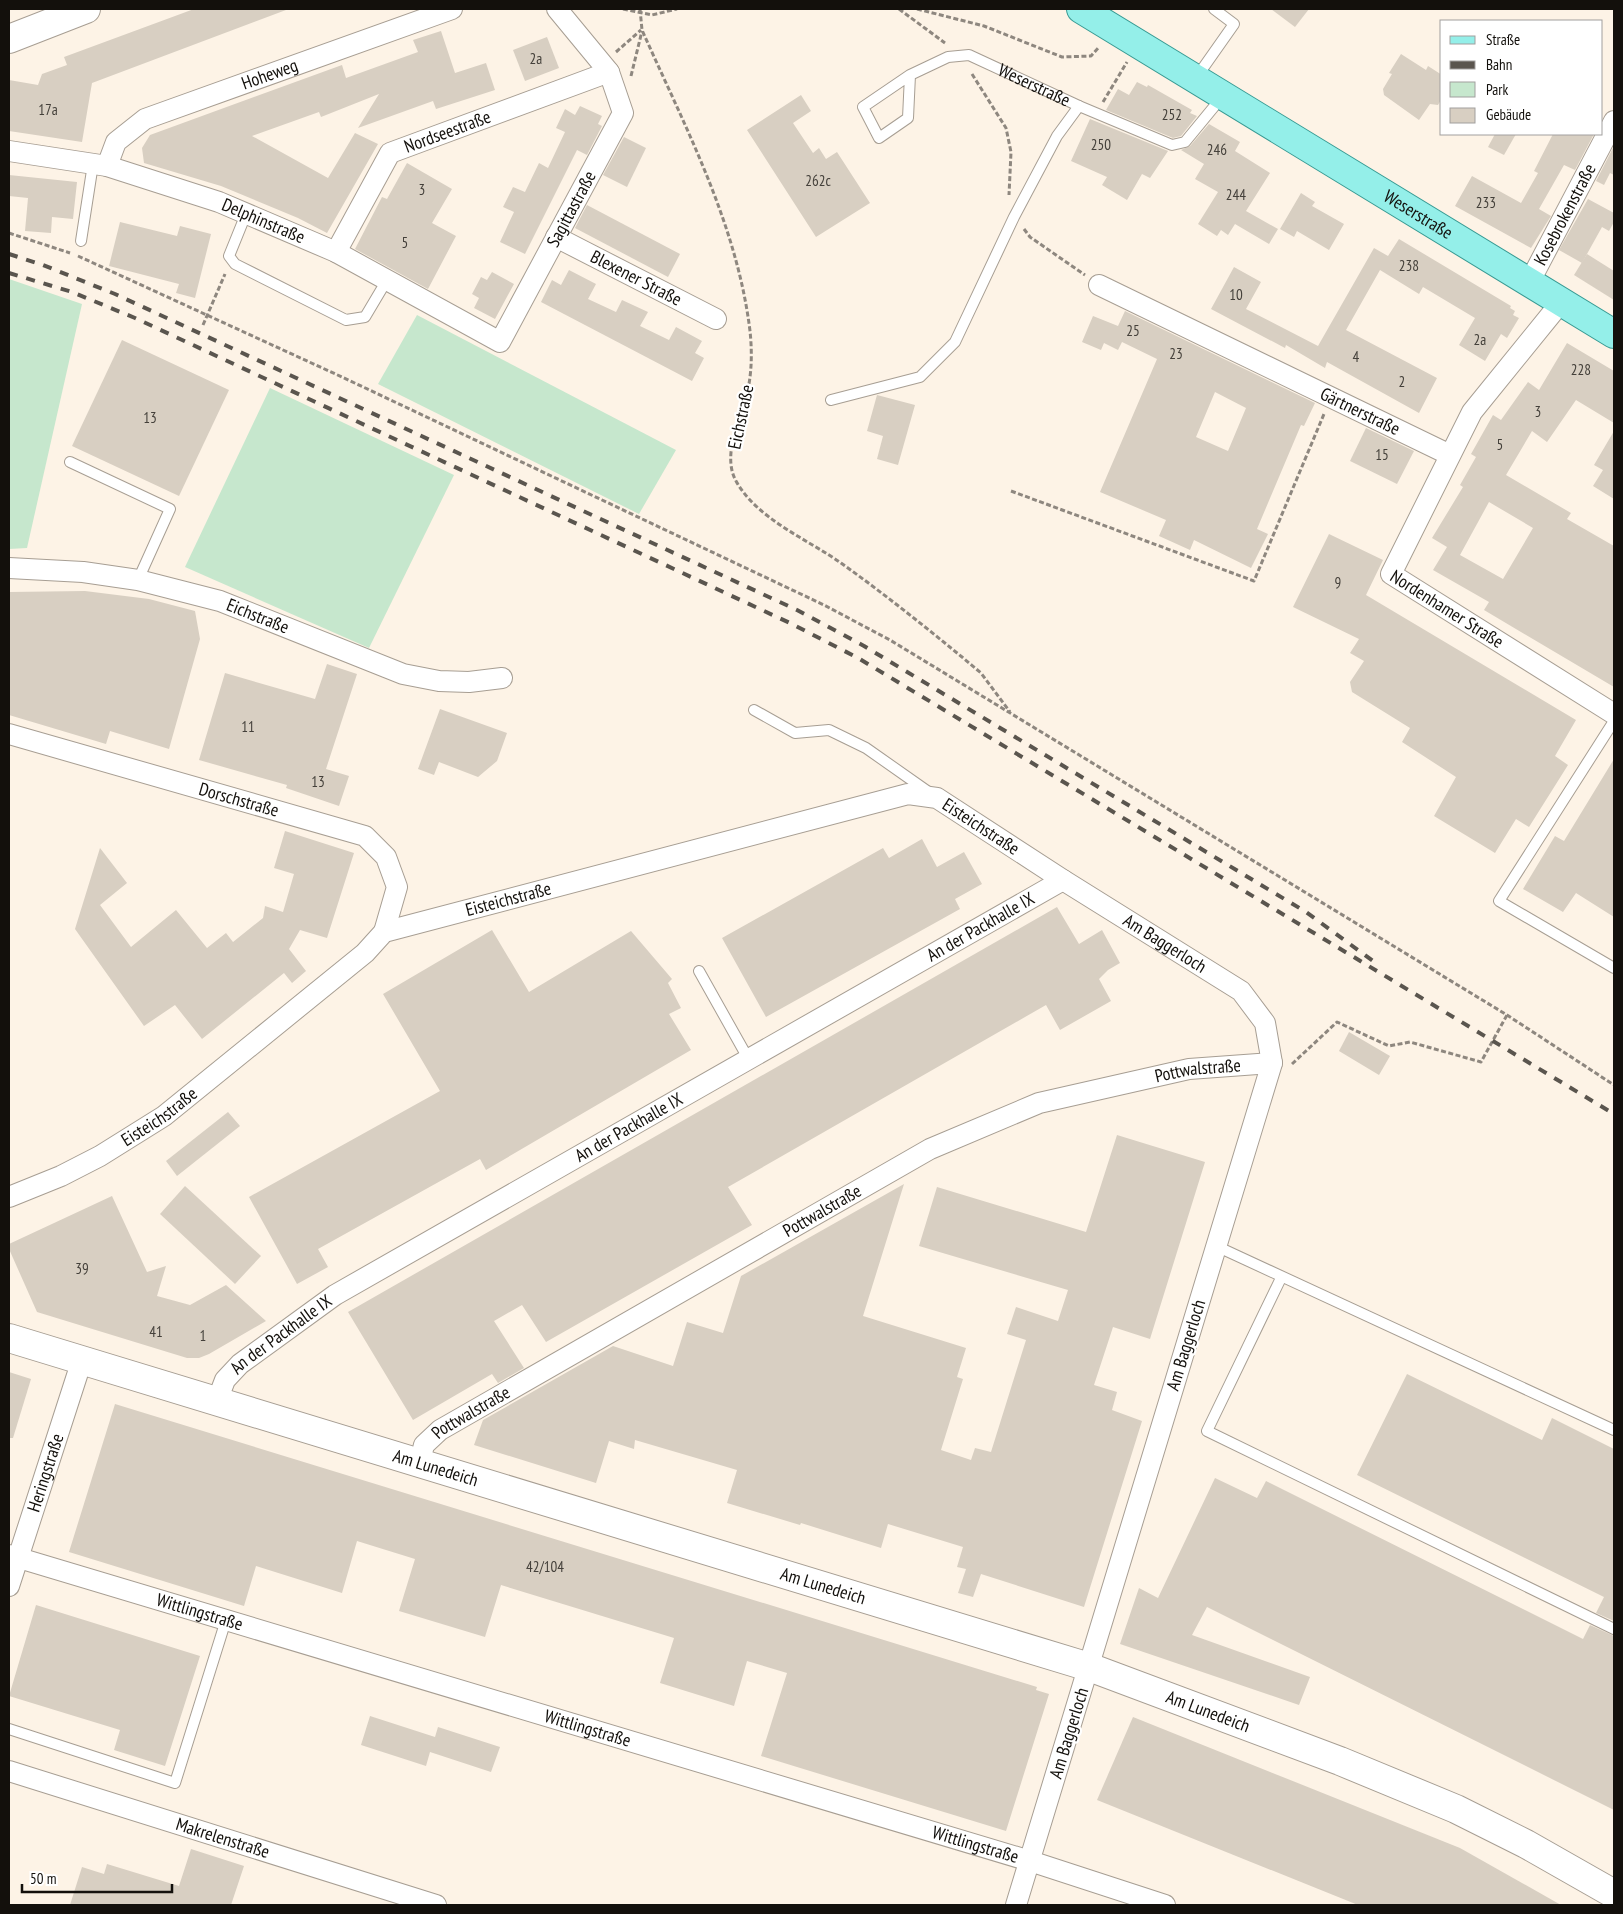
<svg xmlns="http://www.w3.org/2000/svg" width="1623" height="1914" viewBox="0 0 1623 1914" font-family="'PT Sans Narrow',sans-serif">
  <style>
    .green { fill: #c6e7cd }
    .building { fill: #d8cfc2; fill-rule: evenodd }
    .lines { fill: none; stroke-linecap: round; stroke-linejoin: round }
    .lane-casing { stroke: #a79e93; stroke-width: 12 }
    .street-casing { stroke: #a79e93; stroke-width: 22 }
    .secondary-casing { stroke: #a79e93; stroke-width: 30 }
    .primary-casing { stroke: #389a93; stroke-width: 30 }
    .path { stroke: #8e877f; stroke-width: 3; stroke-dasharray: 5 2.5; stroke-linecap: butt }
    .lane { stroke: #fff; stroke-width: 10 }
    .street { stroke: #fff; stroke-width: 20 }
    .secondary { stroke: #fff; stroke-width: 28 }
    .primary { stroke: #94efe9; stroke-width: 28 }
    .rail { stroke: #5a554e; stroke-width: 4; stroke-dasharray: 9 9; stroke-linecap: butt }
    .labels { text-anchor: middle; stroke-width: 4.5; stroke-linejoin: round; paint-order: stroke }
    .number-label { font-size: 15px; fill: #44403a }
    .street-label { font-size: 18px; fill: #13100c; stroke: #fff }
  </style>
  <rect width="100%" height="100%" fill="#fdf3e6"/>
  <g class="green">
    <path d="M9,279l73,25 -55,244 -18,1z"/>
    <path d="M417,315l259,135 -37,64 -261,-130z"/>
    <path d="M270,388l184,87 -85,173 -184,-81z"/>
  </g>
  <g class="building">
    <path d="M194,9l92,1 -194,73 -10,59 -73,-11v-51l29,5 4,-11 25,-9 -3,-8z"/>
    <path d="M1271,9h38l-14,18z"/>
    <path d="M441,31l14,42 31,-10 9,27 -59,19 -3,-8 -75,27 21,-34 -58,23 -2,-5 -67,24 76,42 27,-45 23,11 -51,89 -29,-15 -77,-32 -77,-23 -2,-15 8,-13 192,-70 4,13 72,-26 -5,-12z"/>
    <path d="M547,37l12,31 -34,13 -12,-31z"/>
    <path d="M1401,54l25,16 2,-4 14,9v23l-4,7 -8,-1 -11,16 -35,-25 -1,-6 9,-15 -3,-1z"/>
    <path d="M1137,82l10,5 1,-2 44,25 -2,3 7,3 -16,20 -8,2 -67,-28 12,-21 11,6z"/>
    <path d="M801,95l10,16 -18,12 20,30 6,-5 7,11 11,-7 33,51 -54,34 -69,-107z"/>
    <path d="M580,106l22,10 -4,8 4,2 -15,29 -10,-5 -52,104 -25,-12 14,-30 -11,-5 10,-20 12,5 14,-29 9,5 17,-36 -9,-4 9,-19 10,6z"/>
    <path d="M1090,119l78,32 -18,27 -8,-4 -15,26 -25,-15 5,-8 -36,-16z"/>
    <path d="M1209,124l31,18 -5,9 35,22 -24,38 32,18 -9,15 -34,-20 -7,11 -7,-5 -4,6 -19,-12 20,-32 -23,-13 9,-15 -23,-14 9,-4z"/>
    <path d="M1495,134h21l-12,21 -16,-8z"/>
    <path d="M1553,134h41l-19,36 -11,-5 -25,44 12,7 -20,32 -76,-42 17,-30 49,27 17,-30 -4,-2z"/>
    <path d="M624,137l22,11 -19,39 -24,-12z"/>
    <path d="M1614,146v29l-4,-2 -6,12 -8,-4z"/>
    <path d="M407,163l45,26 -20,34 24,13 -28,53 -73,-40 27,-52 5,2z"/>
    <path d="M9,175l68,7 -4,37 -21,-2 -1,16 -26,-2 3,-33 -19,-2z"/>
    <path d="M1301,193l14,9 -3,4 32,18 -15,26 -32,-19 -3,6 -14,-8z"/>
    <path d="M1588,199l26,14v9l-5,9 -7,-4 -20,36 -23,-13z"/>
    <path d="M587,205l93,49 -12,23 -93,-49z"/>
    <path d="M120,222l57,14 3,-10 31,8 -16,64 -19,-5 3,-9 -70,-18z"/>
    <path d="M1399,239l112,67 -1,2 5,3 -2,4 6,3 -12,20 -6,-4 -16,27 -26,-16 16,-27 -52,-31 -4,7 -39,-24 -34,60 91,48 -18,35 -92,-51 -2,6 -39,-23 -1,3 -74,-39 23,-42 27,15 -15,27 72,37 56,-98 14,8z"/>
    <path d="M1587,254l27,17v29l-40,-25z"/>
    <path d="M569,270l27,14 -8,15 28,13 6,-12 26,12 -8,14 29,14 7,-13 26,14 -7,12 9,5 -12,23 -151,-79 11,-22 9,5z"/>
    <path d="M492,272l22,12 -19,35 -21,-11 5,-10 -7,-4 9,-17 6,3z"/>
    <path d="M1125,311l190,92 -11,23 -3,-1 -44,104 11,5 -17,34 -57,-28 -4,10 -31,-14 7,-16 -66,-28 57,-133 -35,-17 -4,8 -14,-7 -3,7 -19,-8 11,-26 25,10zM1215,392l31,16 -18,43 -32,-14z"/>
    <path d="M122,340l107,50 -50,106 -107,-50z"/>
    <path d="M1567,343l47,28v52l-38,-23 -29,42 -15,-11 -26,44 65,38 -4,6 47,27v141l-130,-77 5,-8 -56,-32 14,-23 -15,-9 31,-51 -3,-2 16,-28 -5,-3 22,-39 8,5 27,-38 11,8zM1489,502l44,26 -30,51 -43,-24z"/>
    <path d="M877,395l38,10 -17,60 -21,-6 6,-23 -16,-5z"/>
    <path d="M1366,428l48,23 -17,33 -47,-23z"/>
    <path d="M1614,431v68l-21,-13 10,-16 -9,-5z"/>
    <path d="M1329,534l54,26 -17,35 210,125 -21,36 13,9 -39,62 -13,-8 -21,34 -61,-37 22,-39 -54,-35 8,-14 -58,-36 -2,-10 14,-21 -14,-8 9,-14 -66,-32z"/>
    <path d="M85,591l64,8 46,12 5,28 -31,110 -59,-18 -4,13 -97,-29v-123z"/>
    <path d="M327,664l30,10 -31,95 23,7 -10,30 -53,-18 1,-3 -88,-25 26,-87 90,26z"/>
    <path d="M440,709l67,24 -10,28 -19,16 -39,-15 -5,13 -16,-6z"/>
    <path d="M1614,759v158l-38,-24 -13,19 -40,-23 32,-53 9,5z"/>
    <path d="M285,831l69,22 -27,85 -27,-8 -11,19 17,22 -14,12 -8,-10 -82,66 -27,-34 -31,21 -69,-97 25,-81 27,35 -27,22 31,42 45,-37 31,38 19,-15 7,9 30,-24 2,-12 18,6 11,-38 -20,-6z"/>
    <path d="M922,839l15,28 27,-15 18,32 -27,15 5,10 -194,108 -44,-79 161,-90 6,10z"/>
    <path d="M1057,907l22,37 23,-14 18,33 -12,7 -9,9 12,22 -51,29 -14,-25 -318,182 24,38 -206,117 -24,-37 -28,16 30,47 -26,15 -6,-9 -79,46 -65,-108z"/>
    <path d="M492,930l37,62 102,-61 41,48 -4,4 13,25 -12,6 22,36 -205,120 -6,-11 -162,90 10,18 -31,17 -48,-87 191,-106 -57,-97z"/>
    <path d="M1349,1032l41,24 -11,19 -40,-24z"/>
    <path d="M228,1112l12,14 -63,50 -11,-15z"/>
    <path d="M1117,1135l88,27 -55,177 -37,-12 -19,58 23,7 -5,18 30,11 -58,186 -103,-33 -8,23 -15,-4 8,-24 -9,-2 6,-20 -75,-23 -7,24 -80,-25 -1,2 -73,-22 10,-33 -102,-30 -1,9 -25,-8 -13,42 -122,-38 9,-25 130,-74 60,20 14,-44 36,11 18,-57 163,-92 -41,132 103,32 -9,29 6,2 -22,71 30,10 4,-12 16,4 35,-112 -19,-6 9,-27 42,14 10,-31 -149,-44 18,-59 149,45z"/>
    <path d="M185,1186l76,70 -26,28 -75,-70z"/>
    <path d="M112,1196l35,76 19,-6 -9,30 33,9 36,-20 40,36 -57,33 -10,4h-12l-150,-46 -28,-63v-5z"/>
    <path d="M9,1372l22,7 -18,59h-4z"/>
    <path d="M1407,1374l135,66 10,-22 62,31v172l-18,-8 8,-16 -247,-122z"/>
    <path d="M115,1404l922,283 -1,3 13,4 -43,137 -245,-75 26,-83 -40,-12 -13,45 -74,-23 14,-45 -173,-53 -16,52 -86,-26 16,-52 -58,-18 -15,52 -86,-27 -12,40 -175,-54z"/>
    <path d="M1215,1478l42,20 9,-17 317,158 7,-14 24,11v174l-407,-203 -15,28 118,42 -11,28 -179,-61 19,-56 19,10z"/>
    <path d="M36,1605l164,51 -35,110 -51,-16 6,-20 -111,-34z"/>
    <path d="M370,1716l65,21 3,-10 62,20 -9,25 -61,-20 -4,14 -65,-21z"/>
    <path d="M1133,1717l327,131 101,57h-203l-261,-105z"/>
    <path d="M191,1849l53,17 -13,39h-161l12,-38 22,7 3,-10 72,22z"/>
  </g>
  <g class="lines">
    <defs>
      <g id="lane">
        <path id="s1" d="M910,75l-2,43 -29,20 -16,-31 47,-32 38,-18 21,-2 110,51 93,39 13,-3 37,-45"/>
        <path d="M1196,78l38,-54 -20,-15"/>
        <path d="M246,214l-17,42 6,8 111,56 19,-3 22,-37"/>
        <path d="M81,241l12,-77"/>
        <path d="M831,400l89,-23 35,-35 59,-125 43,-81 22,-30"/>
        <path d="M70,462l100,47 -32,71"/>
        <path d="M754,710l41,23 34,-3 37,18 64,45"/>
        <path d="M1614,721l-115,180 115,67"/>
        <path d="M699,971l50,89"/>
        <path d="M1216,1246l398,184"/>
        <path d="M1281,1278l-74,153 407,198"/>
        <path d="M9,1729l166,54 51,-163"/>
      </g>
      <g id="street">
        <path id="s2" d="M9,151l98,15 112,36 117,50 164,90 123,-229 -14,-41 -52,-63"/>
        <path id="s3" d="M107,166l9,-24 29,-23 307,-110"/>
        <path id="s4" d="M556,237l160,82"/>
        <path id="s5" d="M336,252l54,-99 219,-81"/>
        <path id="s6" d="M1530,281l84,-160"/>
        <path id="s7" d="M1099,285l351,170"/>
        <path id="s8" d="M1562,301l-90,111 -81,162 223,140"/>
        <path id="s9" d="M9,568l74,4 55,8 82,21 183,73 36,7 30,1 33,-4"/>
        <path id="s10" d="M9,734l356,102 21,21 11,30 -13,45"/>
        <path id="s11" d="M9,1197l52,-21 39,-20 64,-40 201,-163 19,-21 524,-138 29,4 126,82 178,111 24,32 7,40 -256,842"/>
        <path id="s12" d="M217,1401l8,-21 15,-16 95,-69 728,-415"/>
        <path id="s13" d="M420,1461l4,-16 16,-15 490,-281 109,-46 150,-34 83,-6"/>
        <path id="s14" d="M9,1555l1021,306 135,44"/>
        <path id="s15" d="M9,1586l73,-226"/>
        <path id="s16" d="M9,1771l427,134"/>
      </g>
      <g id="secondary">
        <path d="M9,39l77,-30"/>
        <path id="s17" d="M9,1338l1080,329 251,94 116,48 70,35 88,50"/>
      </g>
      <g id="primary">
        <path id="s18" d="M1081,9l533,325"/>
      </g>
    </defs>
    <use href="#lane" class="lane-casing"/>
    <use href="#street" class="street-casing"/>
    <use href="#secondary" class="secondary-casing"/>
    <use href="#primary" class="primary-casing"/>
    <g class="path">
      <path d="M623,9l29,6 25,-6"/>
      <path d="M640,9l2,21c43,97 95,194 108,301 2,19 2,39 -2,58 -6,27 -27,65 -12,92 21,38 71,58 105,82 42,30 82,62 121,94l19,16 29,39"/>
      <path d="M899,9l46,34"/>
      <path d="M917,9l67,17 78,31 29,-1 8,-9"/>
      <path d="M616,52l25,-22"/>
      <path d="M972,74l34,54 5,24 -2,43"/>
      <path d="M631,76l11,-45"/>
      <path d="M1103,102l24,-40"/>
      <path d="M1024,229l6,8 55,38"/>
      <path d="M9,233l61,20"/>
      <path d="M78,256l264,121 482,228 66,35 617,375 107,70"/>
      <path d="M203,325l22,-51"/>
      <path d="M1011,491l243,90 70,-167"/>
      <path d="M1292,1064l45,-42 52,24 21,-4 71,20 26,-47"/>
    </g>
    <use href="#lane" class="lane"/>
    <use href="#street" class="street"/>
    <use href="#secondary" class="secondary"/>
    <use href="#primary" class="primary"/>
    <g class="rail">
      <path d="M9,254l34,11 72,29 682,316 67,36 442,266 67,49"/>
      <path d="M9,273l63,19 63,26 657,306 66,34 756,456"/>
    </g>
  </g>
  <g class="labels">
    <g class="number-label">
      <text x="536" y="64">2a</text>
      <text x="48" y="115">17a</text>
      <text x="1172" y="120">252</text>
      <text x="1101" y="150">250</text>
      <text x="1217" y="155">246</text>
      <text x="818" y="186">262c</text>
      <text x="422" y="195">3</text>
      <text x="1236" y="200">244</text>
      <text x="1486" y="208">233</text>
      <text x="405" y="248">5</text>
      <text x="1409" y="271">238</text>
      <text x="1236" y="300">10</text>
      <text x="1133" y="336">25</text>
      <text x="1480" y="345">2a</text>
      <text x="1176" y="359">23</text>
      <text x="1356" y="362">4</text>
      <text x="1581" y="375">228</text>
      <text x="1402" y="387">2</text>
      <text x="1538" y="417">3</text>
      <text x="150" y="423">13</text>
      <text x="1500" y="450">5</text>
      <text x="1382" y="460">15</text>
      <text x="1338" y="588">9</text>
      <text x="248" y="732">11</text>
      <text x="318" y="787">13</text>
      <text x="82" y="1274">39</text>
      <text x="156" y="1337">41</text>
      <text x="203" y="1341">1</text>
      <text x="545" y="1572">42/104</text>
    </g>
    <g class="street-label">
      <text dy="6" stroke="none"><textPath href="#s3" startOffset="195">Hoheweg</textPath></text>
      <text dy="6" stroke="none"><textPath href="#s1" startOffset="305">Weserstraße</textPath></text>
      <text dy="6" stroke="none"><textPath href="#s5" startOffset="174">Nordseestraße</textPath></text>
      <text dy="6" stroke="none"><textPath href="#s2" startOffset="682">Sagittastraße</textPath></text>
      <text dy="6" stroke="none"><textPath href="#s18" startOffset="395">Weserstraße</textPath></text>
      <text dy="6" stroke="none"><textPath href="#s6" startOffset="75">Kosebrokenstraße</textPath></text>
      <text dy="6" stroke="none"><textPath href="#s2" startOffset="265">Delphinstraße</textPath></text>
      <text dy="6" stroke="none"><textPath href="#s4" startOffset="90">Blexener Straße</textPath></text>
      <text dy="6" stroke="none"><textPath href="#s7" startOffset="290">Gärtnerstraße</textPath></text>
      <text transform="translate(741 417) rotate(-78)" y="6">Eichstraße</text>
      <text dy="6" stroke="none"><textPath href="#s8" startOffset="390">Nordenhamer Straße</textPath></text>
      <text dy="6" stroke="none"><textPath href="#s9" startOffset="255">Eichstraße</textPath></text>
      <text dy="6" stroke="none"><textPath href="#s10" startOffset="239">Dorschstraße</textPath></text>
      <text dy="6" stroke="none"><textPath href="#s11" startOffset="1086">Eisteichstraße</textPath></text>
      <text dy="6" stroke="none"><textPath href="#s11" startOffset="591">Eisteichstraße</textPath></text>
      <text dy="6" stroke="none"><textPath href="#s12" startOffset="905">An der Packhalle IX</textPath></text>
      <text dy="6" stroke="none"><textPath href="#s11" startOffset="1304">Am Baggerloch</textPath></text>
      <text dy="6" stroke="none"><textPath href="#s13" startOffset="884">Pottwalstraße</textPath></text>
      <text dy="6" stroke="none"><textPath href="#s11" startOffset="171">Eisteichstraße</textPath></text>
      <text dy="6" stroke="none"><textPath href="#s12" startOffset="500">An der Packhalle IX</textPath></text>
      <text dy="6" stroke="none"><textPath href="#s13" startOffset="479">Pottwalstraße</textPath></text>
      <text dy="6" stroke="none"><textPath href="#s12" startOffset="95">An der Packhalle IX</textPath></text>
      <text transform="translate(1186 1345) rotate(-73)" y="6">Am Baggerloch</text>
      <text dy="6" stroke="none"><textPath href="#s13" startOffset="74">Pottwalstraße</textPath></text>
      <text dy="6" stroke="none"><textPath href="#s17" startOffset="446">Am Lunedeich</textPath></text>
      <text dy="6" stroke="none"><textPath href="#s15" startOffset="119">Heringstraße</textPath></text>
      <text dy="6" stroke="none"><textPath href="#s17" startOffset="851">Am Lunedeich</textPath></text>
      <text dy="6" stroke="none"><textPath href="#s14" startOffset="199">Wittlingstraße</textPath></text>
      <text dy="6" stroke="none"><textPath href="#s17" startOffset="1256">Am Lunedeich</textPath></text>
      <text dy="6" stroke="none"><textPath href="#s14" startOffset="604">Wittlingstraße</textPath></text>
      <text transform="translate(1069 1733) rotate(-73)" y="6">Am Baggerloch</text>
      <text dy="6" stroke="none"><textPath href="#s16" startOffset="224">Makrelenstraße</textPath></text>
      <text dy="6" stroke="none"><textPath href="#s14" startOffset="1009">Wittlingstraße</textPath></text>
    </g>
  </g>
  <rect width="1623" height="1914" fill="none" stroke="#13100c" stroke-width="20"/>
  <rect x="1440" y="20" width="162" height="115" fill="#ffffff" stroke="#a19f9e"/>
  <rect x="1450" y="36" width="25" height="8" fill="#94efe9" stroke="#a19f9e"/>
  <text x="1486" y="45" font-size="15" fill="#13100c">Straße</text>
  <rect x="1450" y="61" width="25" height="8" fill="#5a554e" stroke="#a19f9e"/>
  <text x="1486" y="70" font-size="15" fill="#13100c">Bahn</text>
  <rect x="1450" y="82" width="25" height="15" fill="#c6e7cd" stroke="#a19f9e"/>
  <text x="1486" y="95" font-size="15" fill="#13100c">Park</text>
  <rect x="1450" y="108" width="25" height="15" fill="#d8cfc2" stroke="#a19f9e"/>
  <text x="1486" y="120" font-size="15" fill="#13100c">Gebäude</text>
  <path d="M22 1884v8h150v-8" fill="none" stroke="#13100c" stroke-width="2.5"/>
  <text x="30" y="1884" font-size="15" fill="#13100c" stroke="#ffffff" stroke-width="4" paint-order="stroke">50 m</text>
</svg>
